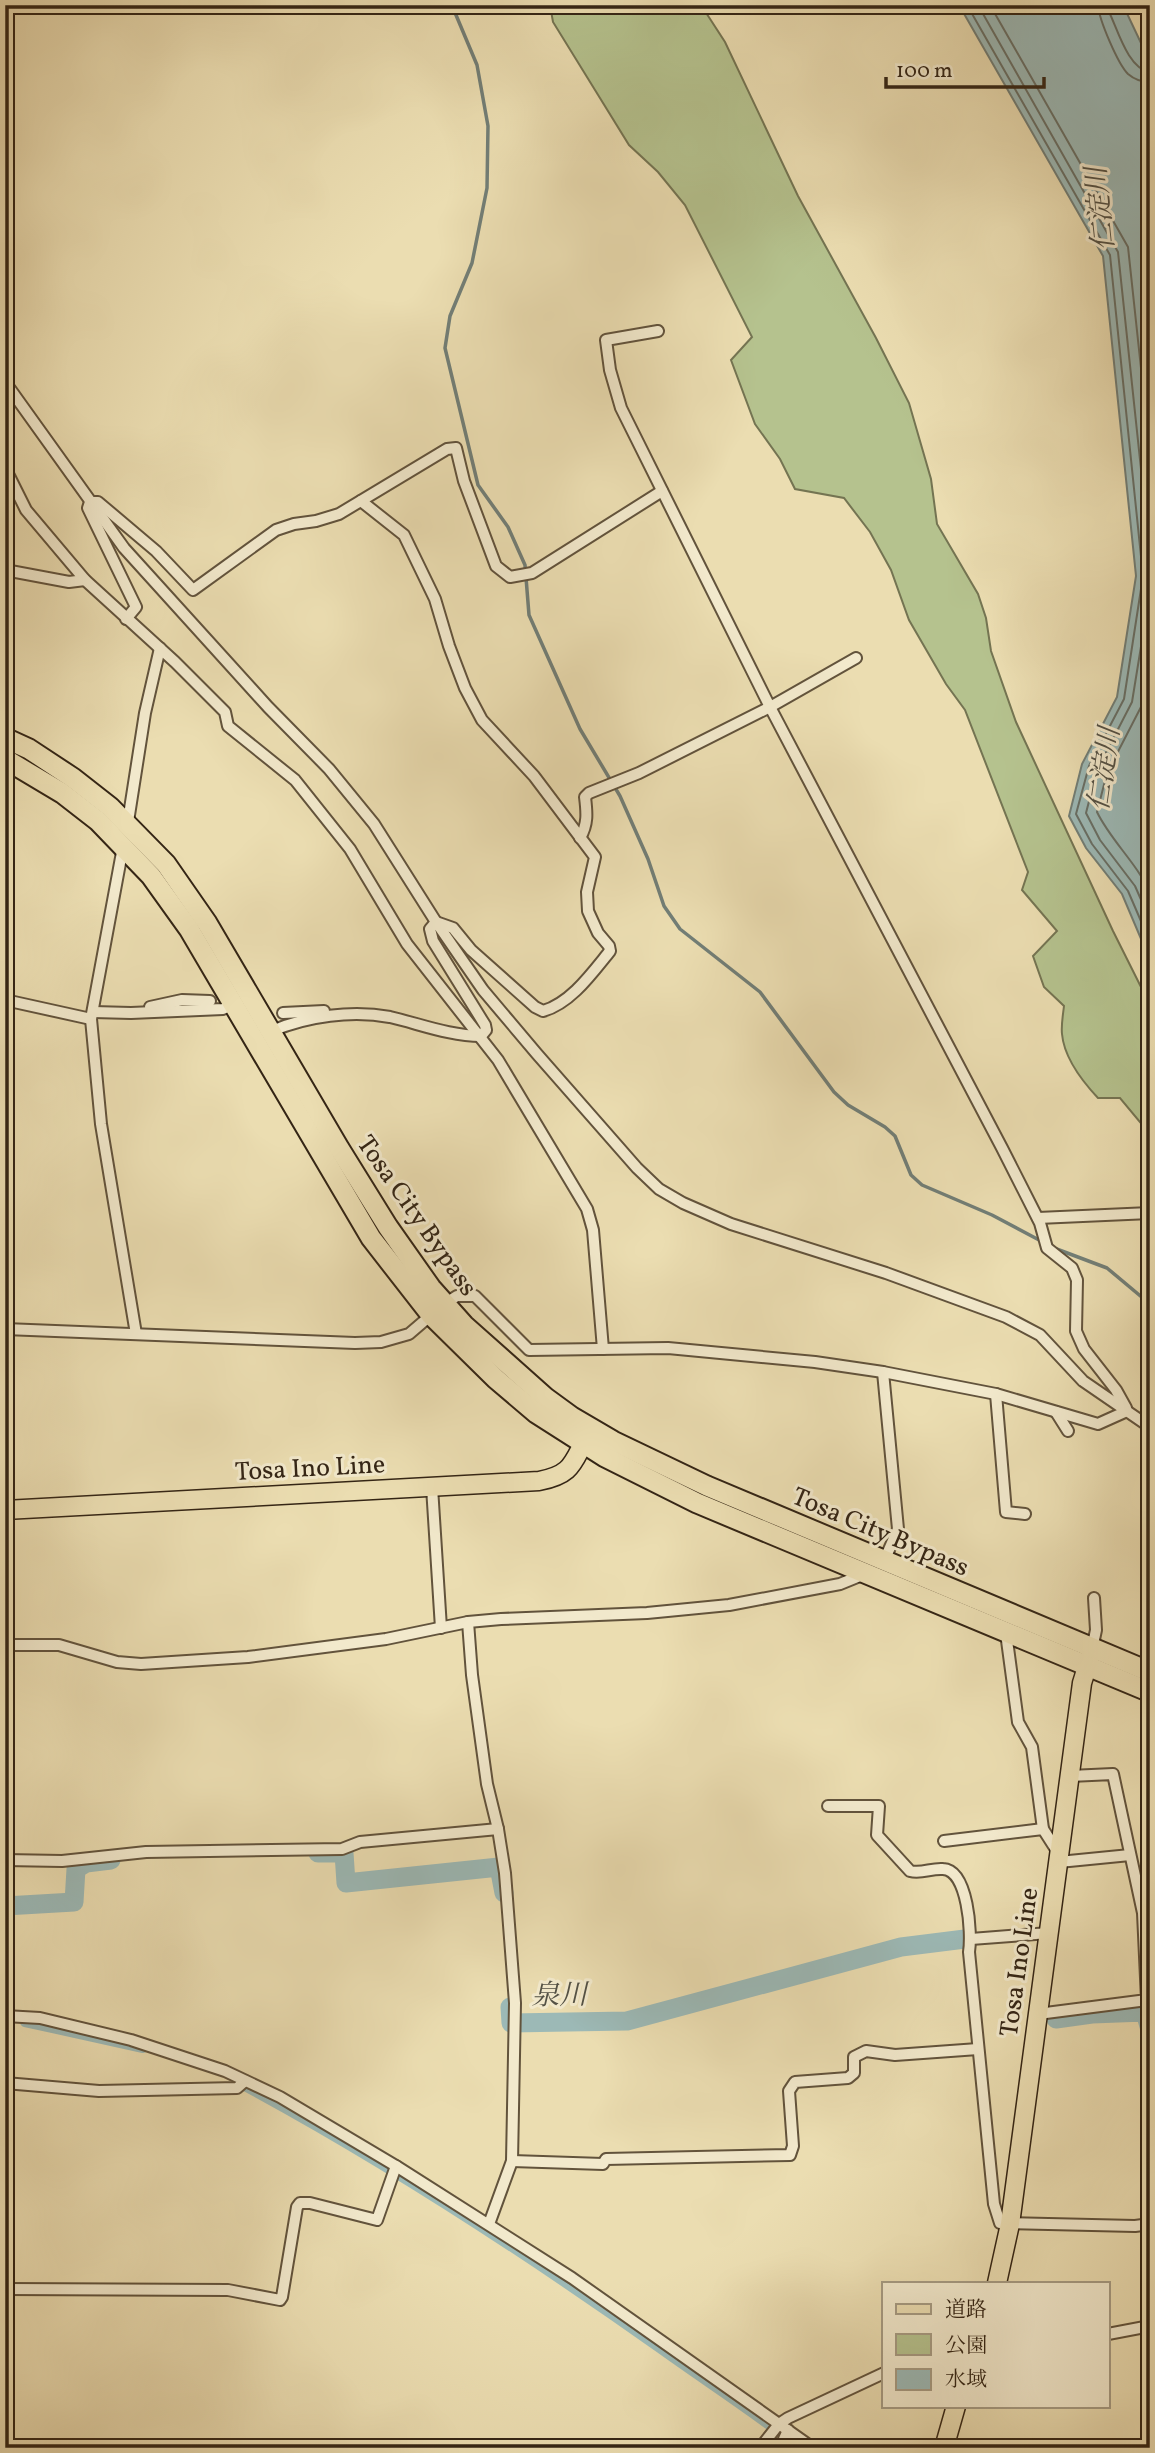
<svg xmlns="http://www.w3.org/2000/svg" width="1155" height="2453" viewBox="0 0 1155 2453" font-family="Vollkorn,'Noto Serif JP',serif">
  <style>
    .green { fill: #b5c28e; stroke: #747452; stroke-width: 2 }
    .water { fill: #9cb9b6; stroke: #727e76; stroke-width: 2 }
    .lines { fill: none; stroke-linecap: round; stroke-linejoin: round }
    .shore { stroke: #686f66; stroke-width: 2 }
    .stream { stroke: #727e76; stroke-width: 3.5 }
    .canal { stroke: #9cb9b6; stroke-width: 10 }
    .river { stroke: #9cb9b6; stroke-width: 19 }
    .street-casing { stroke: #62533c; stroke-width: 14 }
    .primary-casing { stroke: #342515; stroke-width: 21 }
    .highway-casing { stroke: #342515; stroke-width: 23 }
    .street { stroke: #f2e9cc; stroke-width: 10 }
    .primary { stroke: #ebddb1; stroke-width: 18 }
    .highway { stroke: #ebddb1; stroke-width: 19 }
    .labels { text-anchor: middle; stroke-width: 6; stroke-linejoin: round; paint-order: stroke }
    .street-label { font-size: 26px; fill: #342515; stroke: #f2e9cc }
    .water-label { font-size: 28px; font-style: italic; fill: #535145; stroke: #f2e9cc }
  </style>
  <rect width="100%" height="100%" fill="#ebddb1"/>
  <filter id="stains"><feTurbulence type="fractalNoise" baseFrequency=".00286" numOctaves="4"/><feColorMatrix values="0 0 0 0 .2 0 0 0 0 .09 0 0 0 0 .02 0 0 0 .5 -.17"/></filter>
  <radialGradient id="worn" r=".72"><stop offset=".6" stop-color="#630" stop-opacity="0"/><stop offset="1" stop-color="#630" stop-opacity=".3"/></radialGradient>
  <path class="green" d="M550,5h151l24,37 73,154 78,142 33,65 22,76 6,45 41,70 8,24 5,33 25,71 97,209 37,74v132l-5,-9 -25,-30h-22c-15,-16 -34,-41 -36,-64 -1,-9 1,-19 2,-28l-20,-19 -11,-31 24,-25 -35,-41 6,-18 -63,-162 -19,-26 -37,-64 -18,-50 -21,-38 -26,-34 -49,-9 -15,-30 -25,-35 -24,-64 21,-23 -67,-132 -27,-33 -29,-27 -76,-123z"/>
  <path class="water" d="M959,5h164l27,57v898l-28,-66 -36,-46 -17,-32 13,-52 35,-67 19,-121 -33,-320z"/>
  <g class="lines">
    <g class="shore">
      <path d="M967,5l143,250 33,321 -19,123 -35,67 -13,48 16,30 36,47 22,51"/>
      <path d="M978,5l140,247 32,302"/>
      <path d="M990,5l138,242 22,205"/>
      <path d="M1098,5c1,15 20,59 30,69 7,6 14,8 22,8"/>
      <path d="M1109,5l1,9c8,17 19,56 40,58"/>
      <path d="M1150,591l-18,111 -35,68 -11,43 14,27 35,46 15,34"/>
      <path d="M1150,659l-8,46 -35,68 -10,39c14,29 40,51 53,81"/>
    </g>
    <g class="stream">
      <path d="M448,5l8,10 21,50 11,61 -1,62 -15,75 -22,53 -5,32 33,137 30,42 17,38 4,50 51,114 40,67 28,63 16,47 16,23 80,63 74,100 14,13 37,22 10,9 16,39 11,10 70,30 49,26"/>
      <path d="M1054,1248l53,20 43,36"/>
    </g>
    <g class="canal">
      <path d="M25,2022l118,26"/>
      <path d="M243,2085c145,78 284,169 418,264 46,33 94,64 139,99"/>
    </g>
    <g class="river">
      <path d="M318,1853h26l2,30 153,-16 5,26"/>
      <path d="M5,1906l69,-4 2,-33 10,-6 25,-3"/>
      <path d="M510,2007l1,16 116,-2 274,-74 64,-8"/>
      <path d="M1056,2019l36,-5 53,-2 5,18"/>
    </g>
    <defs>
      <g id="street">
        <path d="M474,5l1,1"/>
        <path d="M658,331l-52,9 4,30 11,38 149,299 232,441 38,75 7,25 25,20 5,12 -1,51 8,18 32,41 10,18"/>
        <path d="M5,382l119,166 144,159 61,62 45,55 62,98 47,68 54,64 100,114 22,21 24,14 48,21 155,49 120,44 34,18 43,46 67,46"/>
        <path d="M5,468l21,42 59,70 90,82 50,50 3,14 67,54 55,69 57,95 91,116 89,149 6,21 10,119"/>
        <path d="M5,570l64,12 16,-2"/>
        <path d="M126,619l10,-12 -48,-99 2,-6h8l58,49 37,39 83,-60 18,-6 22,-3 23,-7 108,-65 9,-1 8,33 32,85 14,11 22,-4 130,-82"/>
        <path d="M127,828l18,-115 15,-65"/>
        <path d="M580,838c8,-14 7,-25 5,-41l4,-4 50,-20 131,-66 86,-49"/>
        <path d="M123,847l-32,172 10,105 35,210"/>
        <path d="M5,1000l86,19"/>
        <path d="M150,1007l32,-7 28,1"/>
        <path d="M93,1012l38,1 92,-4 11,-5"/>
        <path d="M283,1013l41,-2"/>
        <path d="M272,1031c35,-15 80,-21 118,-14 30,7 60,19 91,19l5,-6 -1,-5 -52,-84 -3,-12 6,-7 17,6 18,22 64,57 8,4c28,-8 49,-38 67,-60l-1,-5 -11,-13 -10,-22 -1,-19 8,-35 -61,-81 -52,-56 -17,-32 -16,-42 -14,-47 -31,-64 -43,-34"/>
        <path d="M1038,1218l112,-5"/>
        <path d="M5,1329l350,14 26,-1 28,-8 35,-30 13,-8h18l54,54 139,-2 147,14 68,10 113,22 102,30 29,-13"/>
        <path d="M996,1394l10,118 19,2"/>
        <path d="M1056,1412l12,19"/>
        <path d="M432,1487l9,141"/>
        <path d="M880,1563l8,-11 10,-23 -15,-157"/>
        <path d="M468,1622l4,53 15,109 11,45 7,44 10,130 -3,158 -23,63"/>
        <path d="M1006,1633l12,89 14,25 11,82 16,25"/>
        <path d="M5,1641l5,4h49l58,17 24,2 107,-7 138,-18 82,-17 33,-3 146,-6 82,-8 111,-21 27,-11"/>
        <path d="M1092,1649l4,-19 -2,-32"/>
        <path d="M828,1806h51l-2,29 33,36c12,3 21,-3 33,-2 25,1 29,64 26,83l25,252 6,19 135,3 15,-2"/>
        <path d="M944,1841l99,-12"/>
        <path d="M5,1860l57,1 84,-9 196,-3 18,-7 138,-13"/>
        <path d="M1059,1862l71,-7"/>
        <path d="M971,1939l78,-6"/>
        <path d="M1038,2014l109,-14 -4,-87 -30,-139 -43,2"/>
        <path d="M5,2016l35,2 91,22 94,31 55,26 116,69 176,112 241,170"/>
        <path d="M5,2083l94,8 138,-3 8,-7"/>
        <path d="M512,2161l91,3 3,-5 184,-4 3,-9 -4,-55 6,-9 53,-4 6,-5v-16l12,-6 29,4 83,-6"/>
        <path d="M5,2289l223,1 52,10 2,-3 15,-90 3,-4h10l67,17 19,-54"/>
        <path d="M1108,2334l42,-8"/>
        <path d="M760,2448l19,-24 9,-6 96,-45"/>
        <path d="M783,2448l1,-9 4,-9"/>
      </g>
      <g id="primary">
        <path d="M5,1510l534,-29c37,-7 33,-21 51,-49"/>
        <path d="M997,2283l13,-59 72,-541 9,-29"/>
        <path d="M944,2448l12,-42"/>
      </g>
      <g id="highway">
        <path d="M5,738l24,11 44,29 37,29 56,57 41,59 132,225 49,79 43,61 33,37 82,73 26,19 41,24 94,45 443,186"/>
        <path d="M5,759l57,34 36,28 53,55 38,53 182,309 60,77 65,64 40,34 69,44 92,46 453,189"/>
      </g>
    </defs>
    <use href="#street" class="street-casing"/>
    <use href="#primary" class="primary-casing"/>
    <use href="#highway" class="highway-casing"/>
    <use href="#street" class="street"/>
    <use href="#primary" class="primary"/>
    <use href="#highway" class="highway"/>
  </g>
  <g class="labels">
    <g class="street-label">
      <text transform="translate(418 1215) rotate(55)" y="9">Tosa City Bypass</text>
      <text transform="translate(310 1467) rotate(-3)" y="9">Tosa Ino Line</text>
      <text transform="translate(881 1531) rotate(23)" y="9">Tosa City Bypass</text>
      <text transform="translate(1018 1962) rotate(-82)" y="9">Tosa Ino Line</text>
    </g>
    <g class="water-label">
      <text transform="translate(1099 209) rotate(-96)" y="10">仁淀川</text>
      <text transform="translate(1103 769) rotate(-82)" y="10">仁淀川</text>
      <text transform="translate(559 1994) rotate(-1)" y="10">泉川</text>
    </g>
  </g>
  <rect width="1155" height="2453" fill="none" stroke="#ebddb1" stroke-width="28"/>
  <rect x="7" y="7" width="1141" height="2439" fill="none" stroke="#342515" stroke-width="3.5"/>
  <rect x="14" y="14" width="1127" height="2425" fill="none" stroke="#342515" stroke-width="2"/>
  <rect x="882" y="2282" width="228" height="126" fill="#f2e9cc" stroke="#a69b83" stroke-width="2"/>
  <rect x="896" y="2304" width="35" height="10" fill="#ebddb1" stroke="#a69b83" stroke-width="2"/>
  <text x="945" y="2316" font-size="21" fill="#342515">道路</text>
  <rect x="896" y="2334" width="35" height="21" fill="#b5c28e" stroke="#a69b83" stroke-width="2"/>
  <text x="945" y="2352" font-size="21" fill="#342515">公園</text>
  <rect x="896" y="2369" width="35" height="21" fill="#9cb9b6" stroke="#a69b83" stroke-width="2"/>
  <text x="945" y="2386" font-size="21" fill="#342515">水域</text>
  <path d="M886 77v10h158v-10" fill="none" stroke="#342515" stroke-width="3.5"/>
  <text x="896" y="77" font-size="21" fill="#342515" stroke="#f2e9cc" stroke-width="5" paint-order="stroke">100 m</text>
  <rect width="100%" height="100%" filter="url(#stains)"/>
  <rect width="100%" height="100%" fill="url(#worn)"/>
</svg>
